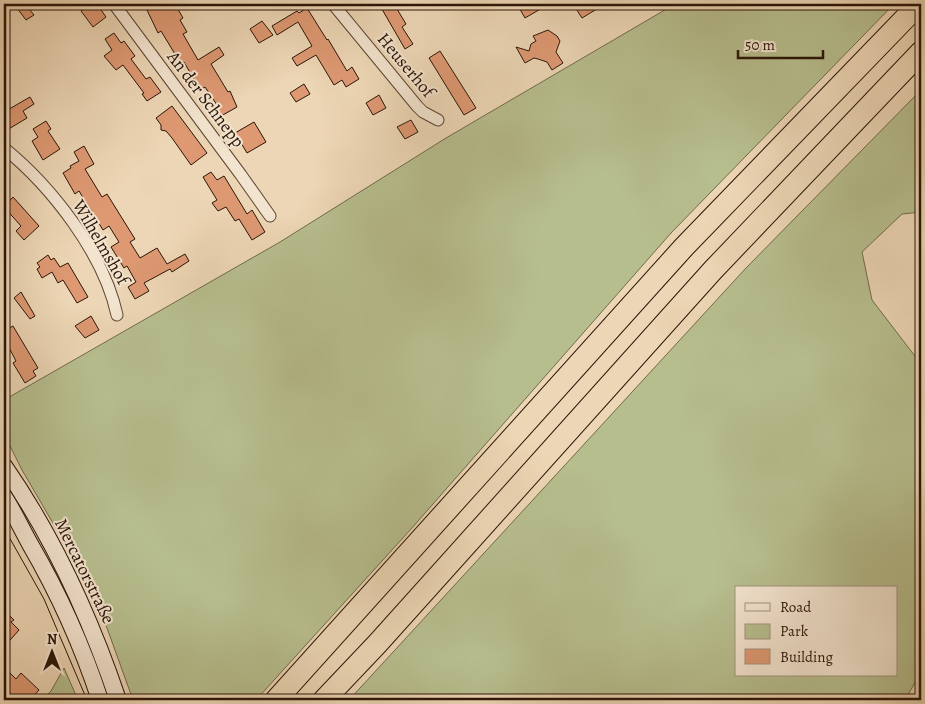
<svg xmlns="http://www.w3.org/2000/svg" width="925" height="704" viewBox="0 0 925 704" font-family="Alegreya,serif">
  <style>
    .green { fill: #b7be8e; stroke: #706a4b; fill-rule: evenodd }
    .building { fill: #de9973; stroke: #2a1508 }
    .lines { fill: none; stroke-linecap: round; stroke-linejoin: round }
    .minor-casing { stroke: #5b4533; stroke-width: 13 }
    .secondary-casing { stroke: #2a1508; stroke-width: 18 }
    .motorway-casing { stroke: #2a1508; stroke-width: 23 }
    .minor { stroke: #f3e4cf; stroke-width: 11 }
    .secondary { stroke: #f3e4cf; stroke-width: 16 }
    .motorway { stroke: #edd6b5; stroke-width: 21 }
    .tram { stroke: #2a1508; stroke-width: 1 }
    .labels { text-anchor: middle; stroke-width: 4; stroke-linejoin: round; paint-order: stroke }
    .street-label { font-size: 18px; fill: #2a1508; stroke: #f3e4cf }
  </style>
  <rect width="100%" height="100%" fill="#edd6b5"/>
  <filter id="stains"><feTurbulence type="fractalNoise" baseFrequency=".004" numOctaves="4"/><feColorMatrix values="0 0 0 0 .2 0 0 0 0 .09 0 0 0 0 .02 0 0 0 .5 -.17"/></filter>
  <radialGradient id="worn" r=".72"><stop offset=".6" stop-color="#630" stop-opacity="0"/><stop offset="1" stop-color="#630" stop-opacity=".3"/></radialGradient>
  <g class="green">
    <path d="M675,4h219l-223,229 -260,296 -155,171h-123l-26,-72 -39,-79 -46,-79 -18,-36v-34l276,-158 166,-104z"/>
    <path d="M921,90v122l-19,2 -40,38 10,48 49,64v308l-16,28h-556l397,-432zM736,588h160v87h-160z"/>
    <path d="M64,668l14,32h-36l9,-9z"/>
  </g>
  <g class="building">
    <path d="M14,4h11l9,11 -8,5z"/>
    <path d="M90,4h7l9,13 -13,10 -12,-16z"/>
    <path d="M153,4h22l8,14 -3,2 7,12 -4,2 15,26 21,-13 5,8 -13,9 17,28 2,-1 7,16 -16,9 -6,-10 2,-1 -12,-18 -5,3 -16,-28 -3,2 -20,-33 -3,2 -12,-25z"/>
    <path d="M379,4h15l12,20 -4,3 11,17 -8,5z"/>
    <path d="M517,4h32l-24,14z"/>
    <path d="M573,4h32l-23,14z"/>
    <path d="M307,8l20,32 1,-1 19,32 5,-4 7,12 -13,8 -4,-7 -8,5 -18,-30 -19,11 -5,-8 20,-12 -14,-24 -21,13 -5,-9 25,-15 2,2z"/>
    <path d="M262,21l11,14 -14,8 -9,-14z"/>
    <path d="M548,30l9,6 3,5 -4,11 7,11 -11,7 -5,-8 -9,-3 -4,-1 -9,5 -9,-16 13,4 2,-7 5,-3 -3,-5z"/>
    <path d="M114,33l7,10 3,-2 11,15 -4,3 15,20 4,-2 11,15 -14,9 -5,-7 2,-1 -21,-28 -7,5 -12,-14 8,-6 -7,-11z"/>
    <path d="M440,51l36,57 -12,7 -35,-57z"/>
    <path d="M304,84l6,10 -14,8 -6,-9z"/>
    <path d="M379,95l7,13 -13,7 -7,-12z"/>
    <path d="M30,97l4,7 -11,7 4,7 -20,12 -3,-4v-14z"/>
    <path d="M172,106l35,47 -16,12 -19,-27 -6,-7 -5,-1v-5l-5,-7z"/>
    <path d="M411,120l7,12 -13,7 -8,-12z"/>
    <path d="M46,121l5,8 -3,2 12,18 -17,11 -11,-19 6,-4 -5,-8z"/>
    <path d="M254,122l12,20 -19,11 -12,-20z"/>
    <path d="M84,146l10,18 -9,5 17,28 5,-3 28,45 -5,3 10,16 17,-10 10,16 18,-10 4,7 -17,11 -2,-3 -26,14 5,8 -14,8 -7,-12 8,-5 -9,-16 -3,2 -13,-21 8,-5 -10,-16 -6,4 -24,-39 -4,3 -12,-21 8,-5 -1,-2 9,-5 -5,-9z"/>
    <path d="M211,172l6,8 7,-4 23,38 5,-4 13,22 -13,8 -13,-21 -4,2 -9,-14 -8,4 -6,-8 5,-3 -14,-23z"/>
    <path d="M13,197l26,29 -15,14 -8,-9 5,-5 -17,-19z"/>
    <path d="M48,255l3,5 3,-2 6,9 8,-4 20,34 -11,6 -14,-23 -5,3 -6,-11 -10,6 -5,-9 3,-2 -3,-4z"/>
    <path d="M21,292l14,24 -5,3 -16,-21z"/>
    <path d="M91,316l8,14 -14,8 -10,-12z"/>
    <path d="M13,326l25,42 -5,3 3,5 -11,7 -12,-20 3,-2 -12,-23v-7z"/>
    <path d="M4,610l10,10 -3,2 8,8 -15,17z"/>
    <path d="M4,667l12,12 5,-6 18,17 -9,10h-12l-14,-11z"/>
  </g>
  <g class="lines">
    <defs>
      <g id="minor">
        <path d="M114,4l127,171 29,41"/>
        <path d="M333,4l84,102 6,6 15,8"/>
        <path d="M4,148c48,39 100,106 113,167"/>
      </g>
      <g id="secondary">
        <path d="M4,466c50,72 86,151 114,234"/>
        <path d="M4,497c10,15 17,31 26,47 29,50 52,101 70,156"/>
      </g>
      <g id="motorway">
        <path d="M276,700l408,-453 235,-243"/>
        <path d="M324,700l54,-57 335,-373 208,-218"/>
      </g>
    </defs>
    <use href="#minor" class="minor-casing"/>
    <use href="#secondary" class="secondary-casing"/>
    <use href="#motorway" class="motorway-casing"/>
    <use href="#minor" class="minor"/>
    <use href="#secondary" class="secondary"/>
    <use href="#motorway" class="motorway"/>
    <path class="tram" d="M4,528l40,71 43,101"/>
  </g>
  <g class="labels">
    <g class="street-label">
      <text transform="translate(406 65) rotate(50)" y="6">Heuserhof</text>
      <text transform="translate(206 99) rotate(53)" y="6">An der Schnepp</text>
      <text transform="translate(101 242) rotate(60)" y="6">Wilhelmshof</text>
      <text transform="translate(85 571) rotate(64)" y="6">Mercatorstraße</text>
    </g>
  </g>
  <rect width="925" height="704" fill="none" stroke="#edd6b5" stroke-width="20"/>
  <rect x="5" y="5" width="915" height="694" fill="none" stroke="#2a1508" stroke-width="2.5"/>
  <rect x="10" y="10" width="905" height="684" fill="none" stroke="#2a1508"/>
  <rect x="735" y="586" width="162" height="90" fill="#f3e4cf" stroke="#a3917f"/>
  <rect x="745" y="603" width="25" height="8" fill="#f3e4cf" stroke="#a3917f"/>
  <text x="780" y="612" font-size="15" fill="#2a1508">Road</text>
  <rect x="745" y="624" width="25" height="15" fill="#b7be8e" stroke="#a3917f"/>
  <text x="780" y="636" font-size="15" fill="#2a1508">Park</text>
  <rect x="745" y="649" width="25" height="15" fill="#de9973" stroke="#a3917f"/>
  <text x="780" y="662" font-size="15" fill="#2a1508">Building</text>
  <g transform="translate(52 652)" stroke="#f3e4cf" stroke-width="4" paint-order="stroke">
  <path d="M0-4L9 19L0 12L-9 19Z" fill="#2a1508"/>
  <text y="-8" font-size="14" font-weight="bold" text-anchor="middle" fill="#2a1508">N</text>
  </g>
  <path d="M738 50v8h85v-8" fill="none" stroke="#2a1508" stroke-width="2.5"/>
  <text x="745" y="50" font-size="15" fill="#2a1508" stroke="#f3e4cf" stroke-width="4" paint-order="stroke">50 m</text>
  <rect width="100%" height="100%" filter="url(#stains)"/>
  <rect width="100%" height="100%" fill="url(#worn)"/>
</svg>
